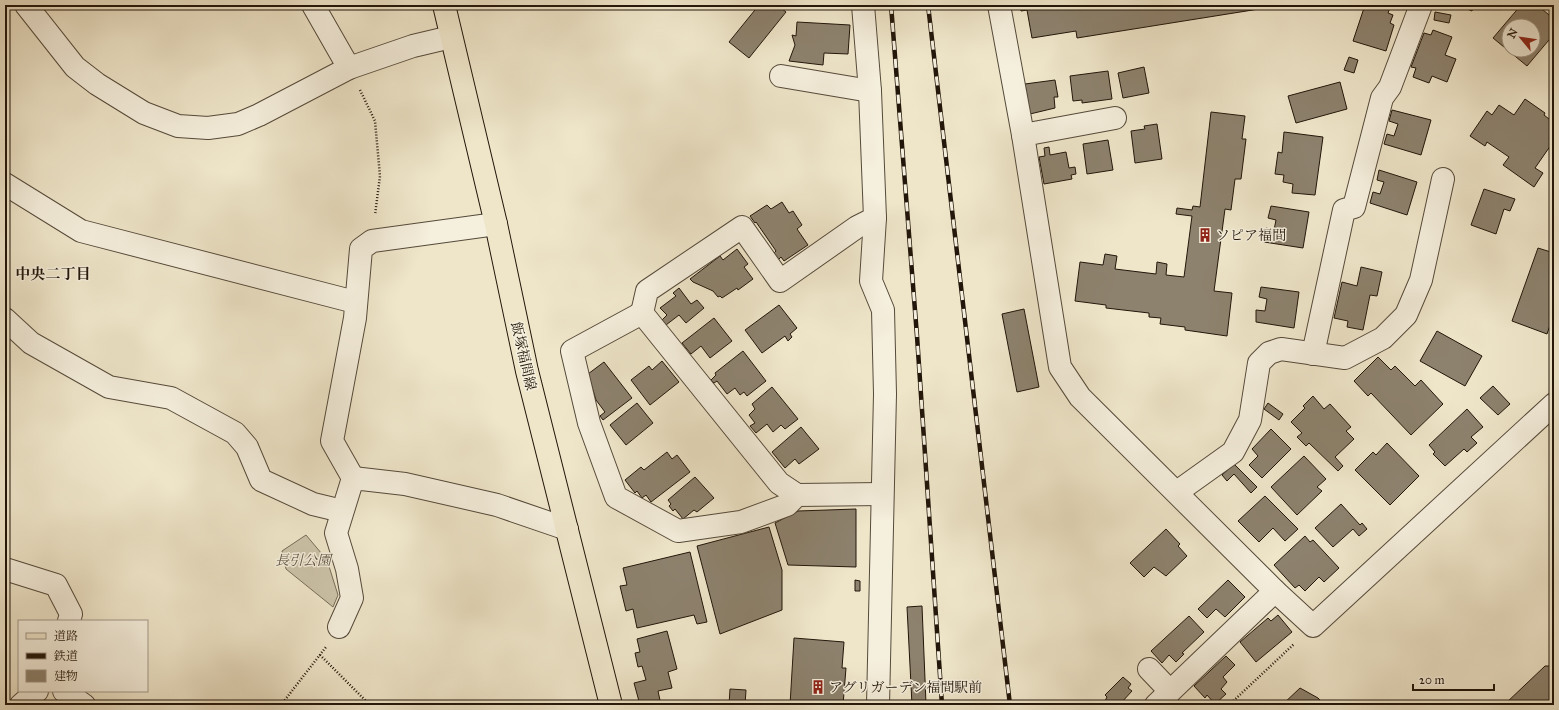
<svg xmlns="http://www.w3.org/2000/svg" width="1559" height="710" viewBox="0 0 1559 710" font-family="'IM FELL Great Primer','Noto Serif JP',serif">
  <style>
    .green { fill: #ccc3a9; stroke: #776c5a }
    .building { fill: #8d826e; stroke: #22160a; fill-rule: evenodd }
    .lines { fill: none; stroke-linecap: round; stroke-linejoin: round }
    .minor-casing { stroke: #554a3a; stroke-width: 24 }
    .major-casing { stroke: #22160a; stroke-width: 24 }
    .path { stroke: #22160a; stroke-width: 2.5; stroke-dasharray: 1 2; stroke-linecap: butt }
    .minor { stroke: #f5efdd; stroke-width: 22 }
    .major { stroke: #efe6ca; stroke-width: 22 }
    .rail-casing { stroke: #22160a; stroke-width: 4.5 }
    .rail { stroke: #f5efdd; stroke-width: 3; stroke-dasharray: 9; stroke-linecap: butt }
    .labels { text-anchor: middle; stroke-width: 3; stroke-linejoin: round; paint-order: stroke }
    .poi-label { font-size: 14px; fill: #22160a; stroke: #f5efdd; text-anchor: start }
    .street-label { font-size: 14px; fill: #22160a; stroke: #f5efdd }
    .park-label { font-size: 14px; font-style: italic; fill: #5e5342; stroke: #f5efdd }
    .neighbourhood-label { font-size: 15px; font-weight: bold; fill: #22160a; stroke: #f5efdd }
  </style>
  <rect width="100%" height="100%" fill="#efe6ca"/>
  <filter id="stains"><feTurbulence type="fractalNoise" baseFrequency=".005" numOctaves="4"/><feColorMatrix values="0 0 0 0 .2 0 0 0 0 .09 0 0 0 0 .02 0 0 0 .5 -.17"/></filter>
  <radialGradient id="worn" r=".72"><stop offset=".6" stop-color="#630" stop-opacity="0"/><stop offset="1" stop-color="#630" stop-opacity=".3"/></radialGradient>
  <path class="green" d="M306,535l21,25 11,35 -5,12 -47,-38 -4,-18z"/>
  <g class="building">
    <path d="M759,5h18l9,7 -37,46 -20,-16z"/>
    <path d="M1020,5h264l-207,33 -1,-7 -44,7 -5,-28 -6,1z"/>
    <path d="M1365,5h26l-3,8 5,2 -3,8 4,2 -8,26 -33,-10z"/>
    <path d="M1457,5h17l-2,6z"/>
    <path d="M1521,5h16l17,14v15l-27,32 -34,-28zM1509,26h24v24h-24z"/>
    <path d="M1435,12l16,3 -2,8 -15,-3z"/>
    <path d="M797,22l53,3 -2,29 -24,-1 -1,12 -34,-4 6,-16 -3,-10 4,1z"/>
    <path d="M1433,30l19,7 -7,18 11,4 -9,23 -15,-6 -3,7 -16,-6 3,-9 -5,-1 13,-34 7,2z"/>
    <path d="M1349,57l9,3 -4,13 -10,-3z"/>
    <path d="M1144,67l5,26 -26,5 -5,-25z"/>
    <path d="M1108,71l4,28 -30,4v-3l-9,1 -3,-25z"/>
    <path d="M1055,80l3,17h-4l1,11 -25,6 -5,-30z"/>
    <path d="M1340,82l7,27 -51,14 -8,-27z"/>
    <path d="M1525,99l20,14 -1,2 10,8v9l-5,7 4,3 -18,26 8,5 -9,14 -31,-22 6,-8 -22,-15 -2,4 -15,-10 17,-25 5,4 7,-10 15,10z"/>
    <path d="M1392,110l39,10 -10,35 -37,-11 3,-10 7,2 4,-12 -9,-3z"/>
    <path d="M1211,112l34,4 -3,23h4l-5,40h-6l-4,31 -6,-1 -11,82 18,2 -5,43 -42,-6v-3l-25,-3 1,-6 -12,-1v-4l-43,-5v-3l-31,-4 5,-39 23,3 2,-11 12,2 -2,13 41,5 1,-12 10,2 -1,11 18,2 8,-61 -16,-2 1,-6 15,2 1,-4 7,1z"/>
    <path d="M1157,124l5,35 -27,4 -4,-32 14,-2 -1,-3z"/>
    <path d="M1284,132l39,5 -8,58 -23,-2 1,-9 -10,-2 1,-7 -9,-1 3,-22 4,1z"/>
    <path d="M1108,140l5,30 -26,4 -4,-30z"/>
    <path d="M1049,147l1,8 16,-3 3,16 6,-1 1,7 -5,1 1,4 -28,5 -5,-27 6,-1 -1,-8z"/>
    <path d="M1379,170l38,12 -10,33 -37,-12 3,-11 7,2 4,-12 -7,-2z"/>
    <path d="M1484,189l31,10 -5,12 -6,-2 -8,25 -25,-9z"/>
    <path d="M782,202l7,11 4,-2 9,14 -5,4 11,16 -24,16 -3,-4 -3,3 -4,-7 2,-2 -20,-29 -1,1 -5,-7 17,-11 4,4z"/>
    <path d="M1271,206l38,6 -6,36 -39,-6 2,-14 8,2 2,-10 -8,-2z"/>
    <path d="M1538,248l16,5v60l-7,21 -35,-13z"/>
    <path d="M737,249l11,15 -4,3 9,12 -15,11 -1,-2 -15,10 -2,-2 -2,1 -5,-6 -20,-9 -3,-3 30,-23 3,4z"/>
    <path d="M1361,267l21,5 -5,24 -7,-1 -7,35 -16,-3 1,-6 -14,-3 8,-36 15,4z"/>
    <path d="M1261,287l38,5 -5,36 -38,-6v-12l9,1 2,-12 -8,-2z"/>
    <path d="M679,288l12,16 6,-4 7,8 -18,15 -7,-8 -13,10 -4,-5 5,-5 -7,-7 16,-12 -3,-3z"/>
    <path d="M779,305l18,23 -7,6 2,3 -4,4 -3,-5 -23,17 -17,-23z"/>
    <path d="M1024,309l15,78 -22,5 -15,-78z"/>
    <path d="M714,318l18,23 -22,17 -9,-12 -10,8 -9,-11z"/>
    <path d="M1437,331l45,25 -17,30 -45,-25z"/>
    <path d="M743,351l23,30 -19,15 -3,-4 -4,3 -5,-7 -8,6 -10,-13 -3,2 -3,-3 5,-5 -1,-2z"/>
    <path d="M1378,357l13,13 4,-4 20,20 6,-6 22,24 -32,31 -40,-42 -3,3 -14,-15z"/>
    <path d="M662,361l17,21 -29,23 -19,-25 18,-14 3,4z"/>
    <path d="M604,362l28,36 -29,22 -3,-4 5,-4 -9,-12 -8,-26z"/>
    <path d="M1493,386l17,18 -12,11 -18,-17z"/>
    <path d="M772,387l26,32 -13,10 -4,-4 -8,7 -6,-8 -11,9 -6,-7 5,-3 -6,-8 6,-6 -3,-5z"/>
    <path d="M1313,396l11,13 6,-5 21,23 -5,4 8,8 -19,18 8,9 -5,5 -29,-28 -3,3 -9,-9 5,-4 -11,-11 14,-14 -2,-2z"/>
    <path d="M637,403l16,20 -27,22 -16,-20z"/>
    <path d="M1268,403l15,11 -4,6 -15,-11z"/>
    <path d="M1467,409l16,18 -12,10 6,6 -10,9 -3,-3 -19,17 -12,-12 2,-2 -6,-7z"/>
    <path d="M801,427l18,22 -20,15 -4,-5 -10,9 -13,-16z"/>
    <path d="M1271,429l20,20 -29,29 -13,-13 9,-9 -6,-7z"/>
    <path d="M1387,443l32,33 -29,29 -35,-35 18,-18 3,3z"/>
    <path d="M667,452l5,7 5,-4 13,17 -39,30 -5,-7 -4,3 -5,-7 -2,2 -10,-13 16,-13 3,3z"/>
    <path d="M1304,456l22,23 -9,8 5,4 -25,24 -26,-28z"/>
    <path d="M1234,464l23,23 -6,6 -17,-19 -7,7 -5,-6z"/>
    <path d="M695,477l19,21 -17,14 -3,-2 -11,9 -8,-10 -2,2 -4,-5 2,-2 -3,-4z"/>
    <path d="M1265,496l33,33 -13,12 -12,-13 -14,14 -21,-21z"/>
    <path d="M1341,504l19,21 2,-2 5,6 -8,7 -6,-7 -20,18 -18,-19z"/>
    <path d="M856,509v58l-68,-2 -13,-42 23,-12z"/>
    <path d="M769,527l13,43v40l-62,24 -23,-88z"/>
    <path d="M1166,529l14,15 -2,2 9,10 -21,20 -12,-9 -10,10 -14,-14z"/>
    <path d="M1305,536l5,6 3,-2 26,28 -15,14 -5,-5 -14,14 -6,-6 -4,3 -21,-23z"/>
    <path d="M690,552l17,70 -10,2 -3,-9 -57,13 -4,-19 -7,2 -6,-25 7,-1 -4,-17z"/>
    <path d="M855,580l5,1v10h-5z"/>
    <path d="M1228,580l17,17 -20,20 -9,-8 -9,9 -9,-9z"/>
    <path d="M922,606l4,98 -14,1 -5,-98z"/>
    <path d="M1278,615l14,17 -36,30 -16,-20 28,-24 3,3z"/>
    <path d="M1189,616l15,16 -22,21 2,1 -8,8 -7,-7 -7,8 -11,-12z"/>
    <path d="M667,631l10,38 -9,3 4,16 -14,3 3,14h-21l-6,-22 12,-3 -4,-14 -4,1 -3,-14 5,-1 -3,-13z"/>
    <path d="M794,638l50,4 -2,26h4l-3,37h-53z"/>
    <path d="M1226,656l9,9 -12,12 4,5 -6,7 5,5 -11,10 -8,-9 -2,3 -11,-12z"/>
    <path d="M1545,666h9v39h-50z"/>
    <path d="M1123,677l8,7 -3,4 4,3 -11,12 2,2h-14l-4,-4 2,-4 -2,-2z"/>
    <path d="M1300,688l18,10 7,7h-43z"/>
    <path d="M730,689l16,1 -1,15h-16z"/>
  </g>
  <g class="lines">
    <defs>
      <g id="minor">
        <path d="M26,5l49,62 22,17 47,29 34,13 30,2 30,-4 21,-9 90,-47 64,-22 38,-9"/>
        <path d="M313,5l36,63"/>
        <path d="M863,5l7,86 5,127 -4,63 12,29 2,84 -7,311"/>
        <path d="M999,5l24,130 37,232 20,30 195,194 38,35 241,-222"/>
        <path d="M781,76l89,15"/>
        <path d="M1023,135l92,-17"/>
        <path d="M5,184l76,47 274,71"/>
        <path d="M642,313l5,-22 95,-64 38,54 77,-54 18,-9"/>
        <path d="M5,319l26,24 78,44 62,11 64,35 12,14 14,33 52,24 29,7"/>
        <path d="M1313,354l31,-144 10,-3 28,-109 8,-11 31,-82"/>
        <path d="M353,478l-21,-37 23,-123 6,-69 11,-8 124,-17"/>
        <path d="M1177,492l56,-40 17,-32 9,-57 10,-10 12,-4 64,9 38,-20 23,-23 15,-35 22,-101"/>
        <path d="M797,495l-18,-12 -137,-170 -70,38 17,72 27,74 62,34 63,-9 46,-17 10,-10 85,-1"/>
        <path d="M5,569l51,16 15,29 -2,7"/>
        <path d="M339,627l13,-29 -5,-29 -11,-36 17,-55 52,6 92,21 70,24"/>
        <path d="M1149,669l21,22"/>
        <path d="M64,691l20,14"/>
        <path d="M21,705l16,-14"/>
        <path d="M1156,705l119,-114"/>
      </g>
      <path id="major" d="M444,5l52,219 31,147 84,334"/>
    </defs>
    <use href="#minor" class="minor-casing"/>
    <use href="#major" class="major-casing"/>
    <g class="path">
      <path d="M360,90l15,31 5,55 -5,39"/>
      <path d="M320,655l50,50"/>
      <path d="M281,705l45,-58"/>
      <path d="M1229,705l65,-61"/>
    </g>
    <use href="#minor" class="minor"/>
    <use href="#major" class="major"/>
    <defs>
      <g id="rail">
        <path d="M891,5l26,331 25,369"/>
        <path d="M928,5l82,700"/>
      </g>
    </defs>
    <use href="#rail" class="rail-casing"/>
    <use href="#rail" class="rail"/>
  </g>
  <defs>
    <symbol id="building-bare" viewBox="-9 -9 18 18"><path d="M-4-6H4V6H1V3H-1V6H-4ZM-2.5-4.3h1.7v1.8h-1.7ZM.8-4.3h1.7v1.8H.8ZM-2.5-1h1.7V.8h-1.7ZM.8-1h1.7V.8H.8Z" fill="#8f2418" stroke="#f5efdd" stroke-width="2.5" paint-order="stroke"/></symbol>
  </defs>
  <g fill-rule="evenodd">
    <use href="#building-bare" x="1195" y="225" width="20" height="20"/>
    <use href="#building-bare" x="808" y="677" width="20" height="20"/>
  </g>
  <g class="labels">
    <g class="poi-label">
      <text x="1216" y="240">ソピア福間</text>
      <text x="829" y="692">アグリガーデン福間駅前</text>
    </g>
    <g class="street-label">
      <text transform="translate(524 356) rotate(77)" y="5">飯塚福間線</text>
    </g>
    <g class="park-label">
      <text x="303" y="565">長引公園</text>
    </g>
    <g class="neighbourhood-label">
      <text x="53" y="279">中央二丁目</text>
    </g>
  </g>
  <rect width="1559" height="710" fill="none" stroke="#efe6ca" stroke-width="20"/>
  <rect x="6" y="6" width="1547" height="698" fill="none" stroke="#22160a" stroke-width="2"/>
  <rect x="10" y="10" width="1539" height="690" fill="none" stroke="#22160a"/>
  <rect x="18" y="620" width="130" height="72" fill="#f5efdd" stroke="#a19889"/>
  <rect x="26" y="633" width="20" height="6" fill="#efe6ca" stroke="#a19889"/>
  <text x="54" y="640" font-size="12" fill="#22160a">道路</text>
  <rect x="26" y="653" width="20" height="6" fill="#22160a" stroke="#a19889"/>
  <text x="54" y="660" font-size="12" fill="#22160a">鉄道</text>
  <rect x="26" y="670" width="20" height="12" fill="#8d826e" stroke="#a19889"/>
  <text x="54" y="680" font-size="12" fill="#22160a">建物</text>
  <g transform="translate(1521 38) rotate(299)"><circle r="19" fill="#f5efdd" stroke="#a19889"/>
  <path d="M0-3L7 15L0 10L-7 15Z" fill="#8f2418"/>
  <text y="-6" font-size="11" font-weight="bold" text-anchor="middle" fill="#22160a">N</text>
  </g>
  <path d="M1413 684v6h81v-6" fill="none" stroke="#22160a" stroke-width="2"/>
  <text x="1419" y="684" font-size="12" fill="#22160a" stroke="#f5efdd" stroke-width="3" paint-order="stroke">20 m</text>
  <rect width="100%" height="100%" filter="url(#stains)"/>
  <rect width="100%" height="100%" fill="url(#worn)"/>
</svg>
